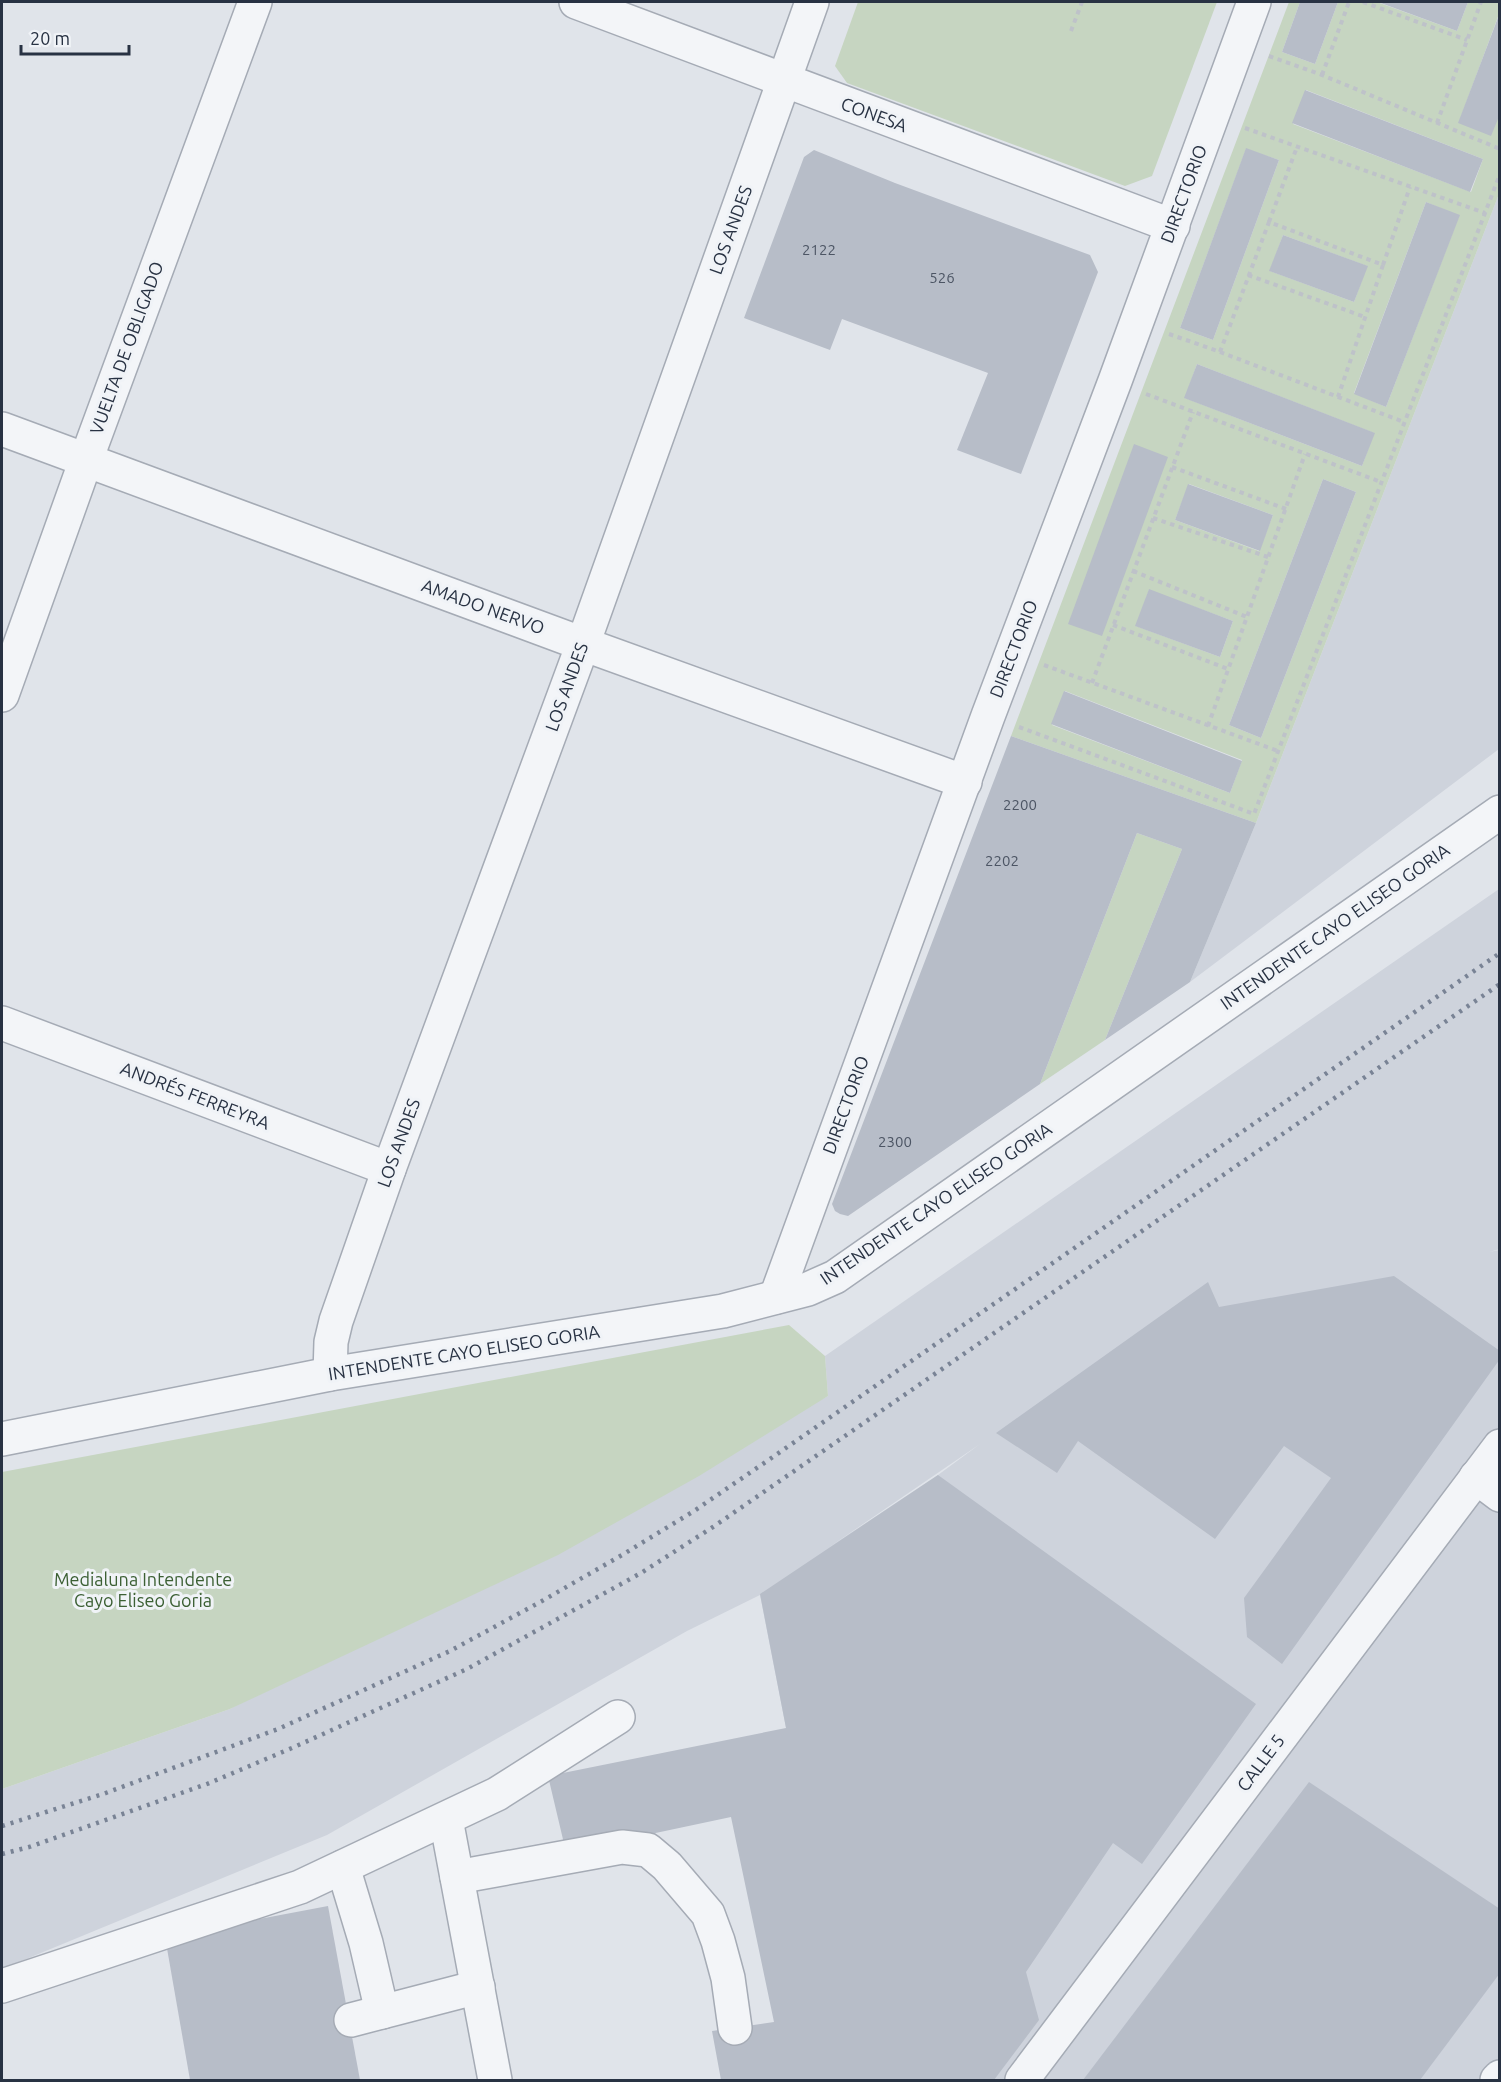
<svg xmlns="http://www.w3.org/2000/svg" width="1501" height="2082" viewBox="0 0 1501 2082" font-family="Ubuntu,sans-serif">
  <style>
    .built { fill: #ced3dc; fill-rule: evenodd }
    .green { fill: #c6d5c1; fill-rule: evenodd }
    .building { fill: #b7bdc8 }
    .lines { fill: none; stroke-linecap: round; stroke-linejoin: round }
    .minor-casing { stroke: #a5abb5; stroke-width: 36 }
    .path { stroke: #bec2c9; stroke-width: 4; stroke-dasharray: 4.5 4.5; stroke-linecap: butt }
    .minor { stroke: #f3f5f8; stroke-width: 33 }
    .rail { stroke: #798395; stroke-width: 4.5; stroke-dasharray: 3 6; stroke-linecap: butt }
    .labels { text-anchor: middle; stroke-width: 6; stroke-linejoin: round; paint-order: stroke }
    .number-label { font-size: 15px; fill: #4c5564 }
    .street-label { font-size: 18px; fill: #283243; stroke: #f0f3f7 }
    .park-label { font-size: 18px; fill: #3c6034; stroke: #f0f3f7 }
  </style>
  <rect width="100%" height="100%" fill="#e0e4ea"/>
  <g class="built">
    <path d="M1499,194v555l-309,233 66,-159z"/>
    <path d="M1499,889l1,360 -11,3 10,-2v830h-644l-95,-485 -73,36 -360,204 -325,134v-180l228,-80 598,-313 -3,-40zM980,1444l-42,31 -110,73z"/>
  </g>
  <g class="green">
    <path d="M858,2h359l-65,174 -27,10 -278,-103 -12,-17z"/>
    <path d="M1289,2h11l-18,50 33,12 23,-62h39l80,29 11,-29h31v12l-40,108 40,-8v80l-243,629 -245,-87zM1306,90l177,69 -12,33 -178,-68zM1246,149l33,11 -66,180 -33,-12zM1426,202l33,14 -73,191 -32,-14zM1283,235l84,31 -13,36 -84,-31zM1197,364l177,69 -12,33 -177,-68zM1323,479l33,13 -95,246 -32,-13zM1189,484l84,31 -14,36 -84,-31zM1149,590l84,31 -13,36 -84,-31zM1065,691l177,69 -12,33 -178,-68z"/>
    <path d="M1137,833l45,16 -77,191 -65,44z"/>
    <path d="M789,1325l36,31 3,40 -129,80 -141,79 -328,154 -228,80v-317z"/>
  </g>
  <g class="building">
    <path d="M1300,2h38l-23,62 -33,-12z"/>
    <path d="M1378,2h90l-11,29z"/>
    <path d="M1499,15l1,99 -9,22 -33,-13z"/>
    <path d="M1305,90l178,69 -13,33 -178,-69z"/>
    <path d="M1246,148l33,12 -66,180 -33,-12z"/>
    <path d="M814,150l81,33 195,72 8,17 -77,202 -64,-24 31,-77 -146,-54 -12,31 -86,-32 60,-161z"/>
    <path d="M1426,202l34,13 -74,192 -32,-13z"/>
    <path d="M1283,235l85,31 -14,36 -85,-31z"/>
    <path d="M1197,364l178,69 -13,33 -178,-68z"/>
    <path d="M1134,444l34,13 -66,179 -34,-12z"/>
    <path d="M1323,479l33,13 -95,246 -32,-13z"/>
    <path d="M1188,484l85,31 -13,36 -85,-31z"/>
    <path d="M1149,589l84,32 -13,36 -85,-31z"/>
    <path d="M1064,691l178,70 -12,32 -179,-69z"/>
    <path d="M1011,736l245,87 -66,159 -85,58 77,-191 -45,-16 -97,251 -192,132 -8,-2 -5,-3 -3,-7z"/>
    <path d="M1394,1276l106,75v8l-218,305 -35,-27 -3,-39 87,-120 -47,-32 -69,93 -137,-98 -21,32 -61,-40 212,-151 11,25z"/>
    <path d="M938,1475l318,229 -114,160 -29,-21 -87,129 13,48 -45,60h-273l-9,-49 62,-9 -43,-205 -165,35 -18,-76 238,-48 -26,-134z"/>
    <path d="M1309,1782l191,127v64l-80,107h-337z"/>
    <path d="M328,1906l32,174h-170l-25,-143z"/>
  </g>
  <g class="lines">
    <defs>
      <g id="minor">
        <path d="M576,2l597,224"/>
        <path d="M2,429l581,215 382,138"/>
        <path d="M2,695l84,-235 169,-458"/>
        <path d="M2,1023l387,146"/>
        <path d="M776,1297l212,-581 127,-335 139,-379"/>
        <path d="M330,1374l1,-32 5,-21 53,-152 194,-525 229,-642"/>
        <path d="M2,1439l328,-65 393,-63 85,-22 27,-12 665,-465"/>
        <path d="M1476,1477l24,18"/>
        <path d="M446,1819l49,261"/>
        <path d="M343,1867l23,76 16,69"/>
        <path d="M457,1877l165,-30 26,3 19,16 41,48 10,27 10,37 7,50"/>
        <path d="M2,1986l298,-99 197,-93 121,-77"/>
        <path d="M351,2020l127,-33"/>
        <path d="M1022,2080l478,-634"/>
        <path d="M1497,2080l3,-3"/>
      </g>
    </defs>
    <use href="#minor" class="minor-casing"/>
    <g class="path">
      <path d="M1363,2l104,38"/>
      <path d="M1071,31l11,-29"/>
      <path d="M1269,56l53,19 178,74"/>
      <path d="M1322,75l27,-73"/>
      <path d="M1437,123l44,-121"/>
      <path d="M1245,128l240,85"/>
      <path d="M1269,222l28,-75"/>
      <path d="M1383,265l27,-78"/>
      <path d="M1248,275l117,42"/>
      <path d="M1169,334l51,18 184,70"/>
      <path d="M1220,352l49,-130 114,43 -45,132"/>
      <path d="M1146,394l235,88"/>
      <path d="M1172,467l114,42"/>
      <path d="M1153,518l115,39"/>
      <path d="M1133,571l114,46"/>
      <path d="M1113,625l115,44"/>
      <path d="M1044,665l234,86"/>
      <path d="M1092,683l101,-271"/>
      <path d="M1208,726l97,-272"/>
      <path d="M1019,727l235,87 246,-640"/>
    </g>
    <use href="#minor" class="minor"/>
    <g class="rail">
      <path d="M2,1826l101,-32 175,-65 172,-78 92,-50 80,-46 72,-44 76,-52 730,-506"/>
      <path d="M2,1854l27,-7 178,-63 85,-36 175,-79 174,-96 72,-46 787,-543"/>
    </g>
  </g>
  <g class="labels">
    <g class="number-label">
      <text x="819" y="255">2122</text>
      <text x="942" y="283">526</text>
      <text x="1020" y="810">2200</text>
      <text x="1002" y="866">2202</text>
      <text x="895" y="1147">2300</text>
    </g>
    <g class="street-label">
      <text transform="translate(874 115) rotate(20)" y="6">CONESA</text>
      <text transform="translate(1184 194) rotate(-70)" y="6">DIRECTORIO</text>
      <text transform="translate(731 230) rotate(-70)" y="6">LOS ANDES</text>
      <text transform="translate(127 348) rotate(-70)" y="6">VUELTA DE OBLIGADO</text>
      <text transform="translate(483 607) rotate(20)" y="6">AMADO NERVO</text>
      <text transform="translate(1014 649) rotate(-69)" y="6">DIRECTORIO</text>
      <text transform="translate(567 687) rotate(-70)" y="6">LOS ANDES</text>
      <text transform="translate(1335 927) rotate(-35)" y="6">INTENDENTE CAYO ELISEO GORIA</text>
      <text transform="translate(195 1096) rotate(21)" y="6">ANDRÉS FERREYRA</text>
      <text transform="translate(846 1105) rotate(-70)" y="6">DIRECTORIO</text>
      <text transform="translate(399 1143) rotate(-70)" y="6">LOS ANDES</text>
      <text transform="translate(936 1204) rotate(-34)" y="6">INTENDENTE CAYO ELISEO GORIA</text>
      <text transform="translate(464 1353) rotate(-9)" y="6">INTENDENTE CAYO ELISEO GORIA</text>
      <text transform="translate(1261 1763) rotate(-53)" y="6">CALLE 5</text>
    </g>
    <g class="park-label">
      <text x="143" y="1586">Medialuna Intendente<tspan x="143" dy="21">Cayo Eliseo Goria</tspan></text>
    </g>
  </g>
  <rect width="1501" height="2082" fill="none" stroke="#283243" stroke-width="6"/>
  <path d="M21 45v9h108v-9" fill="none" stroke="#283243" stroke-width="3"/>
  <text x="30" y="45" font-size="18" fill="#283243" stroke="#f0f3f7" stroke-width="4.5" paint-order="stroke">20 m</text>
</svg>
